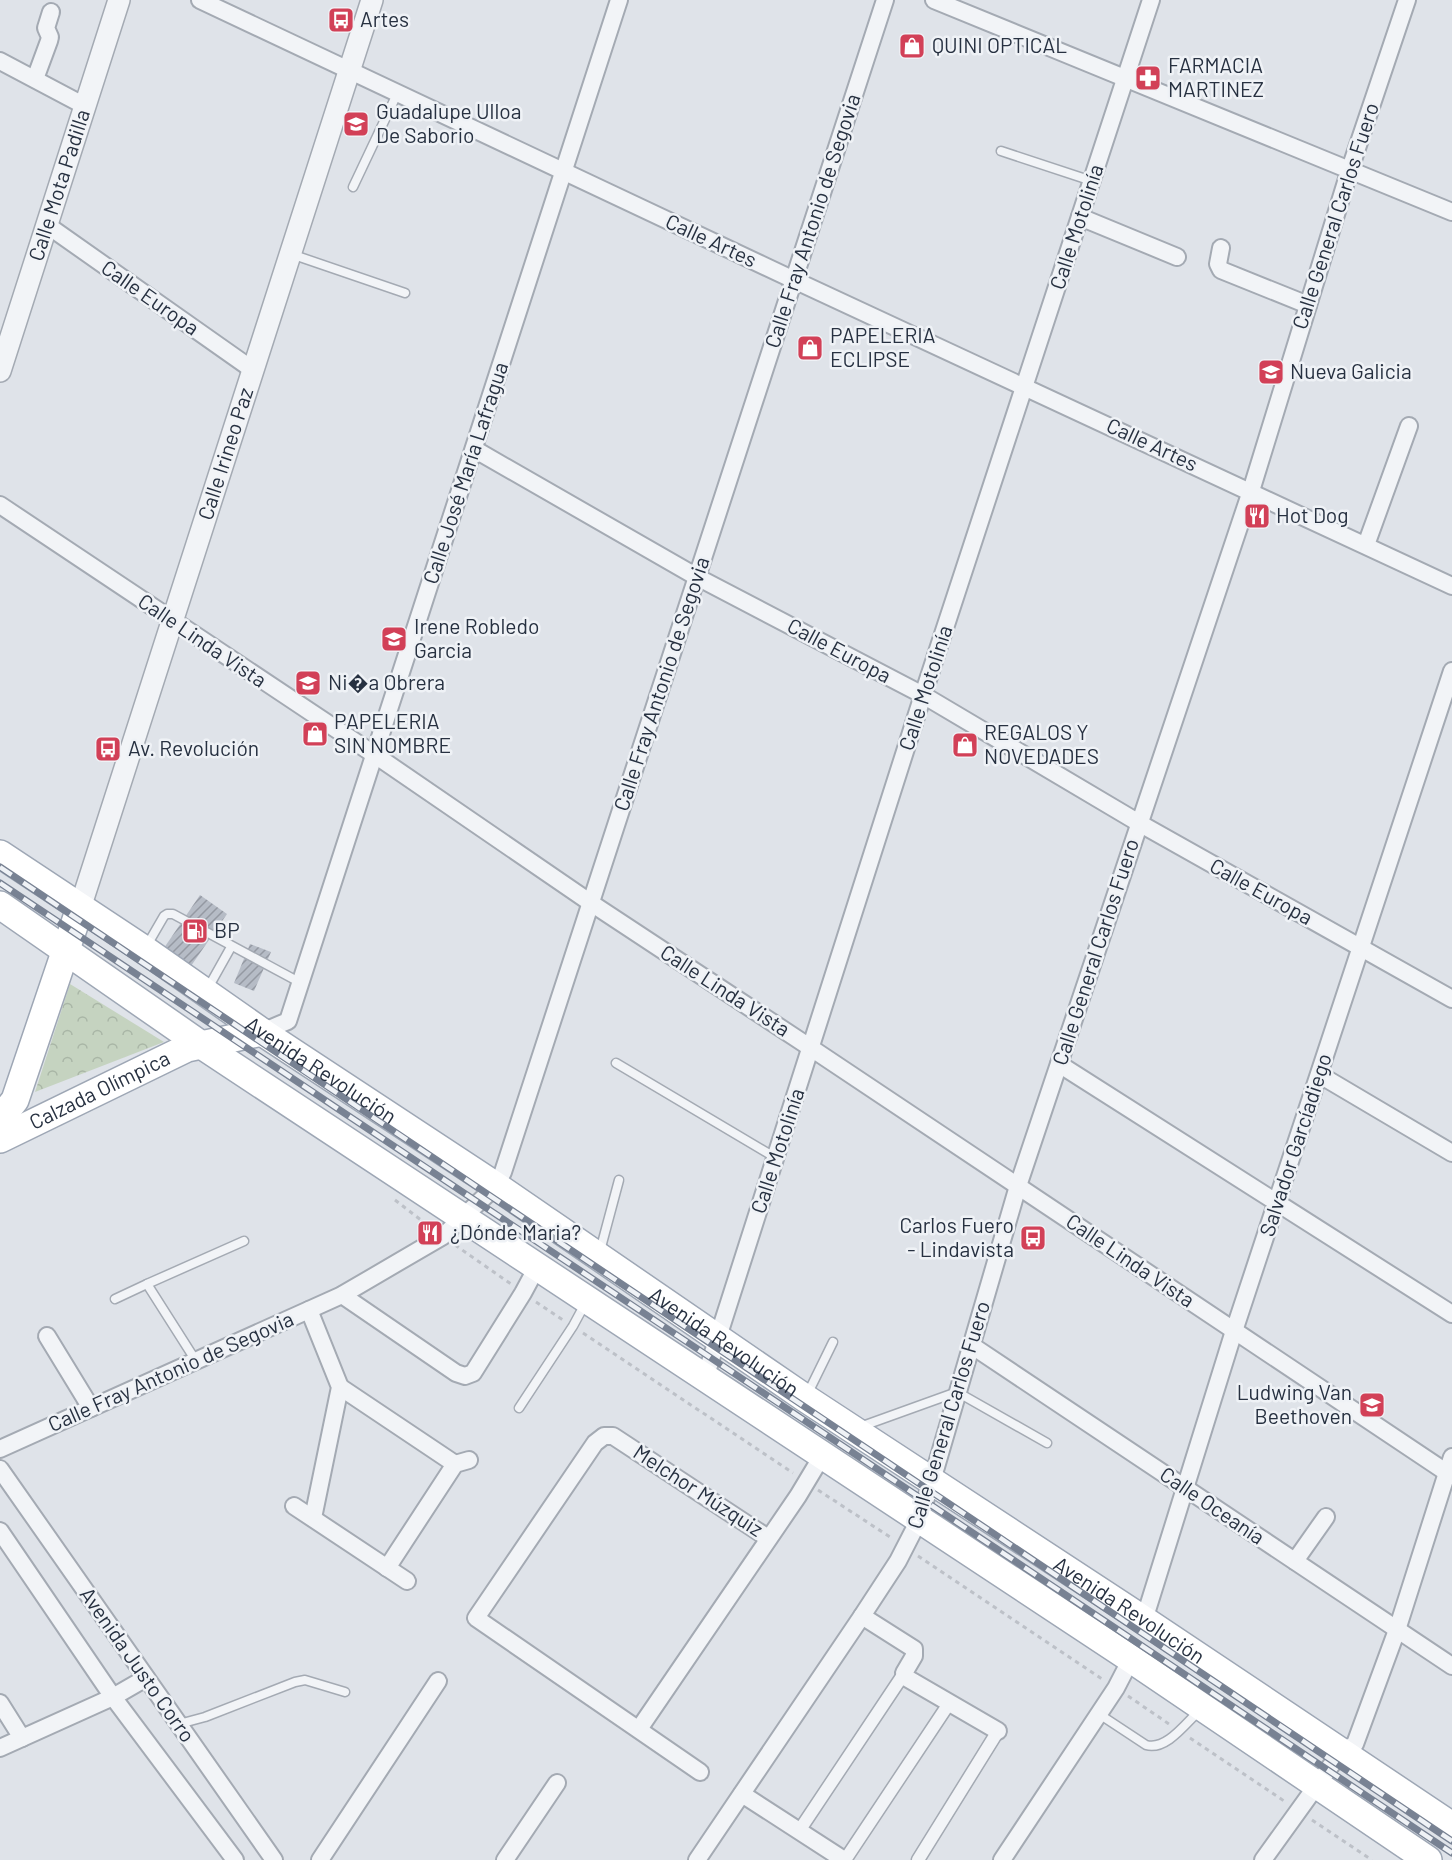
<svg xmlns="http://www.w3.org/2000/svg" width="1452" height="1860" viewBox="0 0 1452 1860" font-family="Barlow,sans-serif">
  <style>
    .forest { fill: url(#forest-crowns) }
    .building { fill: url(#building-hatch) }
    .lines { fill: none; stroke-linecap: round; stroke-linejoin: round }
    .service-casing { stroke: #a4aab3; stroke-width: 11 }
    .pedestrian-casing { stroke: #a4aab3; stroke-width: 15 }
    .minor-casing { stroke: #a4aab3; stroke-width: 20 }
    .tertiary-casing { stroke: #a4aab3; stroke-width: 24 }
    .primary-casing { stroke: #9ea7b5; stroke-width: 30 }
    .path { stroke: #bdc1c8; stroke-width: 3; stroke-dasharray: 4.5 4.5; stroke-linecap: butt }
    .service { stroke: #f2f4f7; stroke-width: 8 }
    .pedestrian { stroke: #f2f4f7; stroke-width: 12 }
    .minor { stroke: #f2f4f7; stroke-width: 16 }
    .tertiary { stroke: #f2f4f7; stroke-width: 21 }
    .primary { stroke: #fff; stroke-width: 27 }
    .rail-casing { stroke: #788293; stroke-width: 7 }
    .rail { stroke: #eff2f6; stroke-width: 4.5; stroke-dasharray: 14; stroke-linecap: butt }
    .labels { text-anchor: middle; stroke-width: 5; stroke-linejoin: round; paint-order: stroke }
    .poi-label { font-size: 21px; fill: #273141; stroke: #eff2f6; text-anchor: start }
    .street-label { font-size: 21px; fill: #273141; stroke: #eff2f6 }
  </style>
  <defs>
    <pattern id="forest-crowns" width="20" height="18" patternUnits="userSpaceOnUse" patternTransform="scale(1.5)"><rect width="20" height="18" fill="#c5d3c0"/><path d="M2 6a3 3 0 1 1 6 0M12 15a3 3 0 1 1 6 0" fill="none" stroke="#a9b6a6"/></pattern>
    <pattern id="building-hatch" width="6" height="6" patternUnits="userSpaceOnUse" patternTransform="scale(1.5)"><rect width="6" height="6" fill="#b6bcc6"/><path d="M-1 1l2-2M0 6l6-6M5 7l2-2" fill="none" stroke="#9499a2"/></pattern>
  </defs>
  <rect width="100%" height="100%" fill="#dfe3e9"/>
  <path class="forest" d="M70,984l94,58 -129,50z"/>
  <g class="building">
    <path d="M200,895l27,19 -36,52 -27,-18z"/>
    <path d="M250,944l21,8 -17,39 -20,-8z"/>
  </g>
  <g class="lines">
    <defs>
      <g id="service">
        <path d="M1001,151l91,30"/>
        <path d="M353,187l44,-93"/>
        <path d="M291,254l114,39"/>
        <path d="M146,947l18,-31 3,-2h6l128,69"/>
        <path d="M208,988l23,-41"/>
        <path d="M616,1063l160,95"/>
        <path d="M600,1251l19,-71"/>
        <path d="M115,1299l32,-15"/>
        <path d="M196,1361l-49,-77 97,-43"/>
        <path d="M807,1395l26,-53"/>
        <path d="M519,1408l54,-82 13,-24"/>
        <path d="M857,1428l100,-36 90,51"/>
        <path d="M1099,1714l47,31c20,6 40,-22 53,-34"/>
        <path d="M179,1724l26,-7 90,-35 10,-2 40,12"/>
      </g>
      <g id="pedestrian">
        <path d="M799,1831l104,-156"/>
        <path d="M845,1860l105,-158"/>
        <path d="M918,1860l80,-129"/>
      </g>
      <g id="minor">
        <path d="M200,0l594,280 658,306"/>
        <path d="M934,0l518,212"/>
        <path d="M0,61l85,45"/>
        <path d="M35,79l14,-38 1,-4 -4,-9 5,-16"/>
        <path d="M1080,217l97,40"/>
        <path d="M47,225l206,145"/>
        <path d="M1221,248l-3,16 3,6 87,35"/>
        <path d="M474,449l223,128 226,118 216,128 313,176"/>
        <path d="M0,505l375,250 216,148 220,145 641,428"/>
        <path d="M1366,545l43,-119"/>
        <path d="M262,1032l26,-11 331,-1021"/>
        <path d="M1059,1064l393,250"/>
        <path d="M1320,1075l132,78"/>
        <path d="M342,1295l114,78 9,3 8,-3 50,-80 14,-26"/>
        <path d="M309,1310l31,77 -27,131"/>
        <path d="M47,1336l44,72"/>
        <path d="M971,1345l481,321"/>
        <path d="M705,1378l218,-683 228,-695"/>
        <path d="M340,1387l115,77"/>
        <path d="M0,1449l342,-154 101,-59 53,-50 7,-14 382,-1172"/>
        <path d="M0,1469l274,391"/>
        <path d="M294,1506l113,75"/>
        <path d="M0,1531l113,166 122,163"/>
        <path d="M1295,1561l31,-44"/>
        <path d="M387,1568l68,-104 14,-4"/>
        <path d="M862,1616l52,33v7l-10,17 1,4 93,54"/>
        <path d="M1144,1620l90,-289 218,-660"/>
        <path d="M0,1703l22,35"/>
        <path d="M639,1729l159,-233 24,-40"/>
        <path d="M0,1748l113,-51 33,-19"/>
        <path d="M700,1772l-224,-154 119,-175 9,-7h9l155,102"/>
        <path d="M742,1794l102,66"/>
        <path d="M320,1860l118,-179"/>
        <path d="M505,1860l52,-77"/>
        <path d="M697,1860l165,-244 36,-55 21,-41 17,-53 82,-281 233,-695 99,-322 57,-169"/>
        <path d="M1002,1860l114,-172 15,-29"/>
        <path d="M1263,1860l77,-107 15,-9 42,-114 55,-173"/>
      </g>
      <g id="tertiary">
        <path id="s1" d="M0,371l119,-371"/>
        <path id="s2" d="M80,908l292,-908"/>
      </g>
      <g id="primary">
        <path id="s3" d="M0,854l145,96 117,82 234,154 309,212 339,222 308,206"/>
        <path d="M0,905l200,139 931,615 297,201"/>
        <path d="M0,1114l8,-5 7,-9 65,-192"/>
        <path id="s4" d="M0,1139l187,-91 75,-16"/>
      </g>
    </defs>
    <use href="#service" class="service-casing"/>
    <use href="#pedestrian" class="pedestrian-casing"/>
    <use href="#minor" class="minor-casing"/>
    <use href="#tertiary" class="tertiary-casing"/>
    <use href="#primary" class="primary-casing"/>
    <g class="path">
      <path d="M395,1200l35,27"/>
      <path d="M455,1245l56,39"/>
      <path d="M536,1302l27,18"/>
      <path d="M583,1333l210,140"/>
      <path d="M818,1490l75,49"/>
      <path d="M918,1556l184,123"/>
      <path d="M1128,1696l41,28"/>
      <path d="M1190,1738l97,65"/>
      <path d="M1312,1820l60,40"/>
    </g>
    <use href="#service" class="service"/>
    <use href="#pedestrian" class="pedestrian"/>
    <use href="#minor" class="minor"/>
    <use href="#tertiary" class="tertiary"/>
    <use href="#primary" class="primary"/>
    <defs>
      <g id="rail">
        <path d="M0,867l1452,974"/>
        <path d="M0,883l1452,970"/>
      </g>
    </defs>
    <use href="#rail" class="rail-casing"/>
    <use href="#rail" class="rail"/>
  </g>
  <defs>
    <symbol id="bus-square" viewBox="-11 -11 22 22"><rect x="-9" y="-9" width="18" height="18" rx="4" fill="#d24057" stroke="#eff2f6"/><path d="M-5-6H5V4H4V6H2V4H-2V6H-4V4H-5ZM-3.5-4V0h7V-4ZM-3.5 1.2v1.5H-2V1.2ZM2 1.2v1.5H3.5V1.2Z" fill="#fff"/></symbol>
    <symbol id="shop-square" viewBox="-11 -11 22 22"><rect x="-9" y="-9" width="18" height="18" rx="4" fill="#d24057" stroke="#eff2f6"/><path d="M-5-2.5h2.3a2.7 3.5 0 0 1 5.4 0H5L5.5 6h-11ZM-1.5-2.5h3a1.5 2.3 0 0 0-3 0Z" fill="#fff"/></symbol>
    <symbol id="pharmacy-square" viewBox="-11 -11 22 22"><rect x="-9" y="-9" width="18" height="18" rx="4" fill="#d24057" stroke="#eff2f6"/><path d="M-2-6h4v4h4v4h-4v4h-4v-4h-4v-4h4Z" fill="#fff"/></symbol>
    <symbol id="school-square" viewBox="-11 -11 22 22"><rect x="-9" y="-9" width="18" height="18" rx="4" fill="#d24057" stroke="#eff2f6"/><path d="M0-5L7-2L0 1L-7-2ZM-4 1L0 2.5L4 1V4Q0 6-4 4Z" fill="#fff"/></symbol>
    <symbol id="restaurant-square" viewBox="-11 -11 22 22"><rect x="-9" y="-9" width="18" height="18" rx="4" fill="#d24057" stroke="#eff2f6"/><path d="M-5-6h1v4h1v-4h1v4h1v-4h1v5L-1.5 .5V6h-2V.5L-5-1ZM5-6V6H3V1.5H1.5Q1.5-4 5-6Z" fill="#fff"/></symbol>
    <symbol id="fuel-square" viewBox="-11 -11 22 22"><rect x="-9" y="-9" width="18" height="18" rx="4" fill="#d24057" stroke="#eff2f6"/><path d="M-5.5-6h7V0h2V4h1.3V-2.5L3-4.5l.8-.8L6-3V5H2.5V1h-1V6h-7ZM-4.2-4.7v3.2H.2V-4.7Z" fill="#fff"/></symbol>
  </defs>
  <g fill-rule="evenodd">
    <use href="#bus-square" x="326" y="5" width="30" height="30"/>
    <use href="#shop-square" x="897" y="31" width="30" height="30"/>
    <use href="#pharmacy-square" x="1133" y="63" width="30" height="30"/>
    <use href="#school-square" x="341" y="109" width="30" height="30"/>
    <use href="#shop-square" x="795" y="333" width="30" height="30"/>
    <use href="#school-square" x="1256" y="357" width="30" height="30"/>
    <use href="#restaurant-square" x="1242" y="501" width="30" height="30"/>
    <use href="#school-square" x="379" y="624" width="30" height="30"/>
    <use href="#school-square" x="293" y="668" width="30" height="30"/>
    <use href="#shop-square" x="300" y="719" width="30" height="30"/>
    <use href="#shop-square" x="950" y="730" width="30" height="30"/>
    <use href="#bus-square" x="93" y="734" width="30" height="30"/>
    <use href="#fuel-square" x="180" y="916" width="30" height="30"/>
    <use href="#restaurant-square" x="415" y="1218" width="30" height="30"/>
    <use href="#bus-square" x="1018" y="1223" width="30" height="30"/>
    <use href="#school-square" x="1357" y="1390" width="30" height="30"/>
  </g>
  <g class="labels">
    <g class="poi-label">
      <text x="360" y="27">Artes</text>
      <text x="932" y="53">QUINI OPTICAL</text>
      <text x="1168" y="73">FARMACIA<tspan x="1168" dy="24">MARTINEZ</tspan></text>
      <text x="376" y="119">Guadalupe Ulloa<tspan x="376" dy="24">De Saborio</tspan></text>
      <text x="830" y="343">PAPELERIA<tspan x="830" dy="24">ECLIPSE</tspan></text>
      <text x="1290" y="379">Nueva Galicia</text>
      <text x="1276" y="523">Hot Dog</text>
      <text x="414" y="634">Irene Robledo<tspan x="414" dy="24">Garcia</tspan></text>
      <text x="328" y="690">Ni�a Obrera</text>
      <text x="334" y="729">PAPELERIA<tspan x="334" dy="24">SIN NOMBRE</tspan></text>
      <text x="984" y="740">REGALOS Y<tspan x="984" dy="24">NOVEDADES</tspan></text>
      <text x="128" y="756">Av. Revolución</text>
      <text x="214" y="938">BP</text>
      <text x="1014" y="1233" text-anchor="end">Carlos Fuero<tspan x="1014" dy="24">- Lindavista</tspan></text>
      <text x="450" y="1240">¿Dónde Maria?</text>
      <text x="1352" y="1400" text-anchor="end">Ludwing Van<tspan x="1352" dy="24">Beethoven</tspan></text>
    </g>
    <g class="street-label">
      <text dy="7" stroke="none"><textPath href="#s1" startOffset="195">Calle Mota Padilla</textPath></text>
      <text transform="translate(1336 216) rotate(-72)" y="7">Calle General Carlos Fuero</text>
      <text transform="translate(813 221) rotate(-72)" y="7">Calle Fray Antonio de Segovia</text>
      <text transform="translate(1077 227) rotate(-72)" y="7">Calle Motolinía</text>
      <text transform="translate(711 241) rotate(25)" y="7">Calle Artes</text>
      <text transform="translate(150 298) rotate(35)" y="7">Calle Europa</text>
      <text transform="translate(1152 445) rotate(25)" y="7">Calle Artes</text>
      <text dy="7" stroke="none"><textPath href="#s2" startOffset="477">Calle Irineo Paz</textPath></text>
      <text transform="translate(466 473) rotate(-72)" y="7">Calle José María Lafragua</text>
      <text transform="translate(202 641) rotate(34)" y="7">Calle Linda Vista</text>
      <text transform="translate(839 651) rotate(28)" y="7">Calle Europa</text>
      <text transform="translate(662 684) rotate(-72)" y="7">Calle Fray Antonio de Segovia</text>
      <text transform="translate(926 688) rotate(-72)" y="7">Calle Motolinía</text>
      <text transform="translate(1261 892) rotate(29)" y="7">Calle Europa</text>
      <text transform="translate(1096 952) rotate(-72)" y="7">Calle General Carlos Fuero</text>
      <text transform="translate(725 991) rotate(33)" y="7">Calle Linda Vista</text>
      <text dy="7" stroke="none"><textPath href="#s3" startOffset="387">Avenida Revolución</textPath></text>
      <text dy="7" stroke="none"><textPath href="#s4" startOffset="111">Calzada Olímpica</textPath></text>
      <text transform="translate(1296 1145) rotate(-72)" y="7">Salvador Garcíadiego</text>
      <text transform="translate(778 1151) rotate(-72)" y="7">Calle Motolinía</text>
      <text transform="translate(1130 1261) rotate(34)" y="7">Calle Linda Vista</text>
      <text dy="7" stroke="none"><textPath href="#s3" startOffset="873">Avenida Revolución</textPath></text>
      <text transform="translate(171 1372) rotate(-24)" y="7">Calle Fray Antonio de Segovia</text>
      <text transform="translate(949 1415) rotate(-73)" y="7">Calle General Carlos Fuero</text>
      <text transform="translate(698 1491) rotate(33)" y="7">Melchor Múzquiz</text>
      <text transform="translate(1212 1506) rotate(34)" y="7">Calle Oceanía</text>
      <text dy="7" stroke="none"><textPath href="#s3" startOffset="1359">Avenida Revolución</textPath></text>
      <text transform="translate(137 1665) rotate(55)" y="7">Avenida Justo Corro</text>
    </g>
  </g>
</svg>
